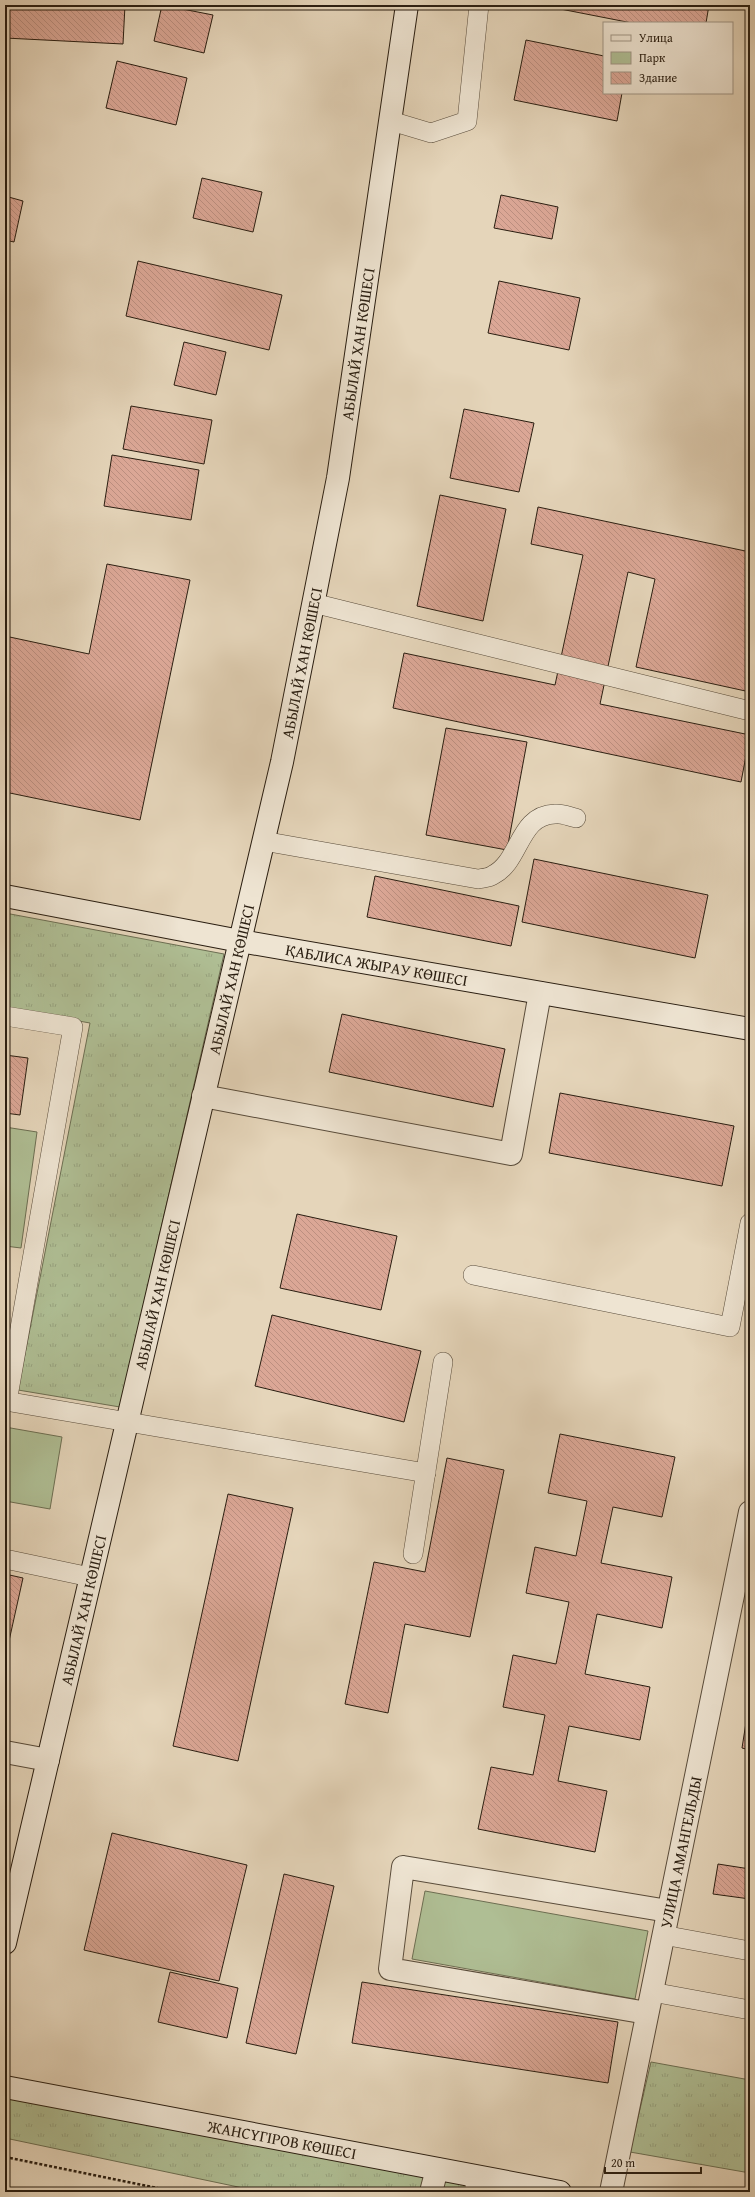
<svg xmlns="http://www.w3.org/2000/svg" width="755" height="2197" viewBox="0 0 755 2197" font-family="'Gentium Book Plus',serif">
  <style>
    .grass { fill: url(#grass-tufts); stroke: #6c6e52 }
    .park { fill: #afbe94; stroke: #6c6e52 }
    .building { fill: url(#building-back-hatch); stroke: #2a1e11 }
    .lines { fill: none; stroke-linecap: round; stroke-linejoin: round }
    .lane-casing { stroke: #594c3b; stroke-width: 20 }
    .street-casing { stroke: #594c3b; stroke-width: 24 }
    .secondary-casing { stroke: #2a1e11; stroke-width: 24 }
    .path { stroke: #2a1e11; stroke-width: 2.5; stroke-dasharray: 3 2; stroke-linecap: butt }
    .lane { stroke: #eee4d2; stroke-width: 19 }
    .street { stroke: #eee4d2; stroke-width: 22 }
    .secondary { stroke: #eee4d2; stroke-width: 22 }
    .labels { text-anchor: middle; stroke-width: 4; stroke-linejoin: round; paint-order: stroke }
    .street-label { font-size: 16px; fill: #2a1e11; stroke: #eee4d2 }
  </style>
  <defs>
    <pattern id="grass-tufts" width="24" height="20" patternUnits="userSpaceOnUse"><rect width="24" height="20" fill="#afbe94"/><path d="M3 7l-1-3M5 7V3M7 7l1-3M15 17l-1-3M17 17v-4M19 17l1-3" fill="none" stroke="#97a37f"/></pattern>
    <pattern id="building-back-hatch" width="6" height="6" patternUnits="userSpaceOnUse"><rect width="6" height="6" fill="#dba796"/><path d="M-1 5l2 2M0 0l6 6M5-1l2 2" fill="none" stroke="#bc8f80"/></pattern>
  </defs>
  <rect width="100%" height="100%" fill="#e5d5ba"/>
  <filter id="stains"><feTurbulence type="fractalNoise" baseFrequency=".005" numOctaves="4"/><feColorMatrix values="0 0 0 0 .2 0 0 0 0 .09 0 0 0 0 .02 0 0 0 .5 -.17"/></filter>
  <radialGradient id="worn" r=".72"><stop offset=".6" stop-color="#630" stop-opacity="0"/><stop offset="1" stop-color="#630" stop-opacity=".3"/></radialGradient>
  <g class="grass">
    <path d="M5,913l219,41 -104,453 -102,-17 72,-367 -85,-15z"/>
    <path d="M651,2062l99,18v93l-120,-21z"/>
    <path d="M5,2095l515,97h-258l-257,-54z"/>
  </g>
  <g class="park">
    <path d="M5,1127l32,5 -16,116 -16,-2z"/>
    <path d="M5,1427l57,10 -12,72 -45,-8z"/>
    <path d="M425,1891l223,40 -13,68 -223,-40z"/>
  </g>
  <g class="building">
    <path d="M5,5h120l-2,39 -118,-6z"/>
    <path d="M162,5l51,10 -9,38 -50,-12z"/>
    <path d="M540,5h169l-3,18h-74z"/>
    <path d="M526,40l78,16v37h18l-5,28 -103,-21z"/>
    <path d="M117,61l70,17 -11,47 -70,-17z"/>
    <path d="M202,178l60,14 -9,40 -60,-14z"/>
    <path d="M501,195l57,12 -6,32 -58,-11z"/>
    <path d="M5,196l18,5 -9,41 -9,-2z"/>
    <path d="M138,261l144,34 -13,55 -143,-34z"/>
    <path d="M499,281l81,17 -11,52 -81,-17z"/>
    <path d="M184,342l42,10 -10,43 -42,-10z"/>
    <path d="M131,406l81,14 -8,44 -81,-15z"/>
    <path d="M464,409l70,14 -15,69 -69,-14z"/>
    <path d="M112,455l87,15 -8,50 -87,-14z"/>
    <path d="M440,495l66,14 -23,112 -66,-15z"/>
    <path d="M538,507l212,45v140l-114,-25 19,-88 -27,-7 -28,132 150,31 -9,47 -348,-74 11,-55 151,32 28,-130 -52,-11z"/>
    <path d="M107,564l83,16 -50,240 -135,-28v-156l84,18z"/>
    <path d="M446,728l81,14 -20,108 -81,-15z"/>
    <path d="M534,859l174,36 -13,63 -173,-36z"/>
    <path d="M375,876l144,30 -8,40 -144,-29z"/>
    <path d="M342,1014l163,35 -12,58 -164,-35z"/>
    <path d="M5,1055l23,3 -8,57 -15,-2z"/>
    <path d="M560,1093l174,33 -12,60 -173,-33z"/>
    <path d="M297,1214l100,22 -16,74 -101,-22z"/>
    <path d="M272,1315l149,36 -17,71 -149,-36z"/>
    <path d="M560,1434l115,23 -13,60 -49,-10 -12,56 71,14 -10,51 -65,-14 -12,60 65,13 -10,53 -71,-14 -11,55 49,10 -12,61 -117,-23 13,-62 42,8 12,-60 -42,-8 10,-52 43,9 13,-62 -43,-9 9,-46 41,9 11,-55 -39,-8z"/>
    <path d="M447,1458l57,12 -34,167 -65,-13 -17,89 -43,-9 29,-142 51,10z"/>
    <path d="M228,1494l65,14 -55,253 -65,-15z"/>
    <path d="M5,1574l18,4 -18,81z"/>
    <path d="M750,1697v53l-8,-2z"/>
    <path d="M112,1833l135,32 -28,116 -135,-31z"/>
    <path d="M718,1864l32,5v30l-37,-5z"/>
    <path d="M284,1874l50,12 -38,168 -50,-11z"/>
    <path d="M170,1972l68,16 -11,50 -69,-16z"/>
    <path d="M362,1982l256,40 -10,61 -256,-40z"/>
  </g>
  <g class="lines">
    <defs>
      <g id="lane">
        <path d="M391,121l40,12 36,-12 12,-116"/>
        <path d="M313,603l437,108"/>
        <path d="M263,841l215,38c5,-1 11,-1 15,-4 28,-14 25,-60 62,-61 7,-1 15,3 21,4"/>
        <path d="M5,1016l68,11 -66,375"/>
        <path d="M473,1275l257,52 20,-104"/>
        <path d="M5,1401l421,72"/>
        <path d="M413,1554l30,-192"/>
        <path d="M5,1559l85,18"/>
        <path d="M663,1935l87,16"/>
        <path d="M652,1992l98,18"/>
        <path d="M474,2192l3,-15"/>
      </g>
      <g id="street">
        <path d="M203,1096l308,58 29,-161"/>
        <path d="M5,1752l43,8"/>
        <path d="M647,2013l-257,-44 13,-102 265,44"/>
        <path d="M431,2192l6,-23"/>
        <path id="s1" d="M611,2192l139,-680"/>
      </g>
      <g id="secondary">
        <path id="s2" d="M5,896l235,45 510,88"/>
        <path id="s3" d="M5,1943l277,-1181 56,-284 69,-473"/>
        <path id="s4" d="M5,2087l555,105"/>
      </g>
    </defs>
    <use href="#lane" class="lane-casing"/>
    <use href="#street" class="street-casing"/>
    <use href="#secondary" class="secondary-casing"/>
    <path class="path" d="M5,2157l172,35"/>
    <use href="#lane" class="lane"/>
    <use href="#street" class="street"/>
    <use href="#secondary" class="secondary"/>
  </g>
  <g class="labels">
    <g class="street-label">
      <text dy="6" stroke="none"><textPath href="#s3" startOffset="1638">АБЫЛАЙ ХАН КӨШЕСІ</textPath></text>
      <text dy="6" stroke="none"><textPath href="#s3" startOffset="1314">АБЫЛАЙ ХАН КӨШЕСІ</textPath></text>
      <text dy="6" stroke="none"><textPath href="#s2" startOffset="378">ҚАБЛИСА ЖЫРАУ КӨШЕСІ</textPath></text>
      <text dy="6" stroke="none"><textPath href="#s3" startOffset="990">АБЫЛАЙ ХАН КӨШЕСІ</textPath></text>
      <text dy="6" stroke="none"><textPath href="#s3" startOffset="666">АБЫЛАЙ ХАН КӨШЕСІ</textPath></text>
      <text dy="6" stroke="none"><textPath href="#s3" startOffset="342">АБЫЛАЙ ХАН КӨШЕСІ</textPath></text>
      <text dy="6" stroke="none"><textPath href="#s1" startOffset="347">УЛИЦА АМАНГЕЛЬДЫ</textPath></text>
      <text dy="6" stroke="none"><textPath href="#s4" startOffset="282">ЖАНСҮГІРОВ КӨШЕСІ</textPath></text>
    </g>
  </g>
  <rect width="755" height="2197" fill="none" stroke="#e5d5ba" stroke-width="20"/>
  <rect x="6" y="6" width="743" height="2185" fill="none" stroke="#2a1e11" stroke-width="2"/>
  <rect x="10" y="10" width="735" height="2177" fill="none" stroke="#2a1e11"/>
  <rect x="603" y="22" width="130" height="72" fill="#eee4d2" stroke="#a09585"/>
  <rect x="611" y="35" width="20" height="6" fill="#eee4d2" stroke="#a09585"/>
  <text x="639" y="42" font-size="12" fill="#2a1e11">Улица</text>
  <rect x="611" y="52" width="20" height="12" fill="#afbe94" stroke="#a09585"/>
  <text x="639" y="62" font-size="12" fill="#2a1e11">Парк</text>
  <rect x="611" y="72" width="20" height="12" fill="url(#building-back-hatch)" stroke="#a09585"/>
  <text x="639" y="82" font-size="12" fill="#2a1e11">Здание</text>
  <path d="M605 2167v6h96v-6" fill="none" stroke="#2a1e11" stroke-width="2"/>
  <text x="611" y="2167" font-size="12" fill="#2a1e11" stroke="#eee4d2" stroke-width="3" paint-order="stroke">20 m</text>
  <rect width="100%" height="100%" filter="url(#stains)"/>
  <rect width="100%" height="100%" fill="url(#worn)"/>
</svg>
